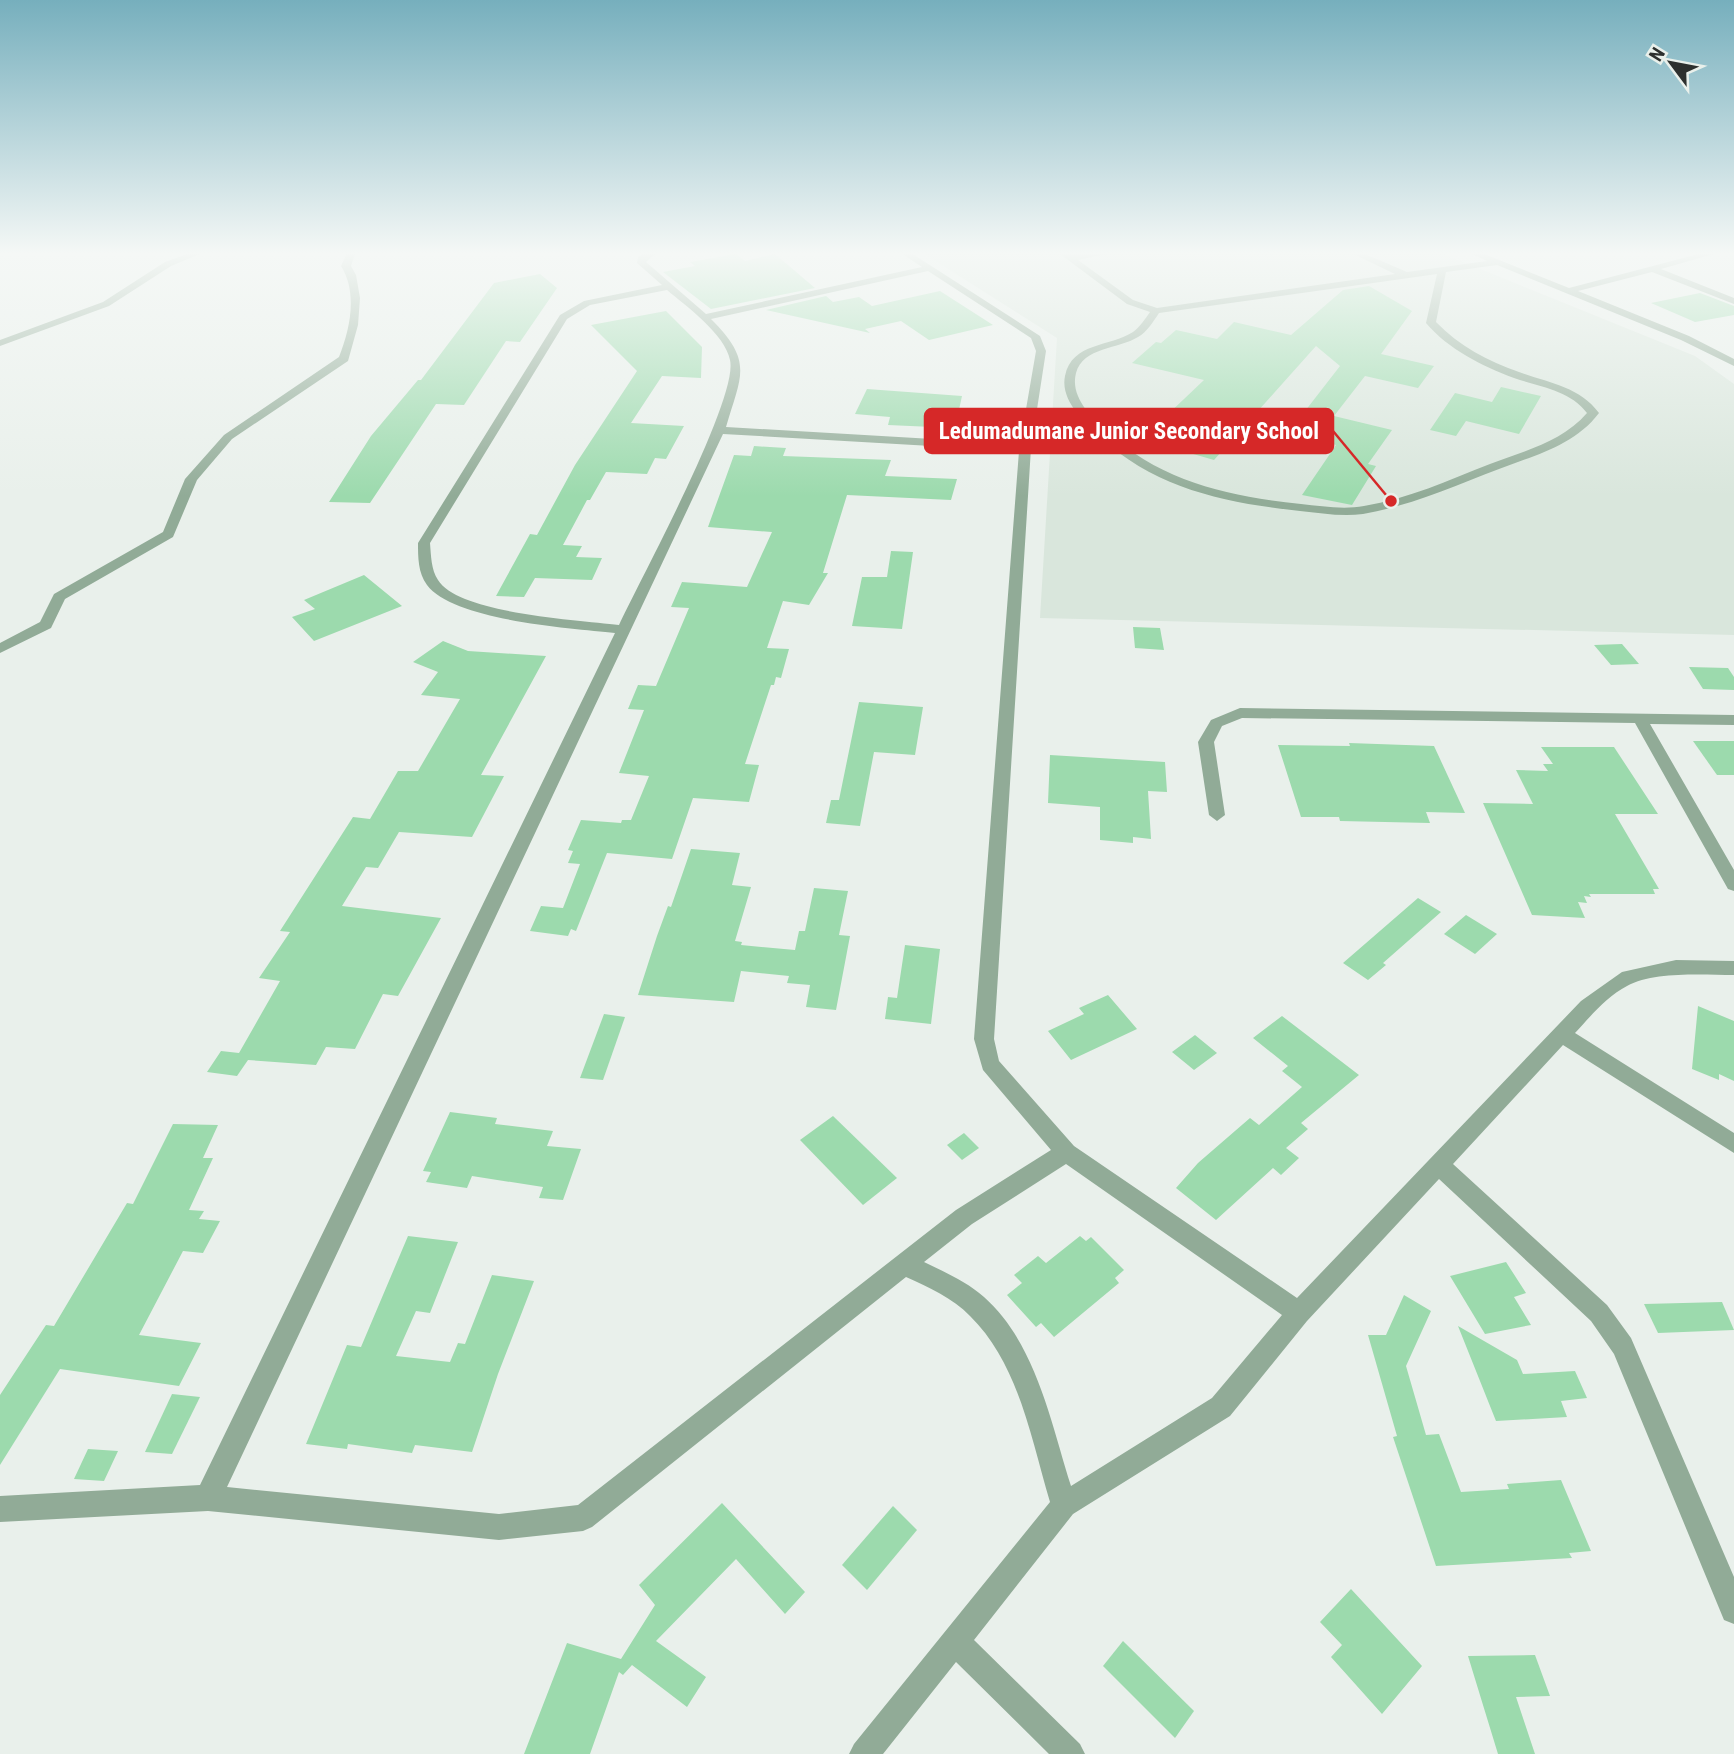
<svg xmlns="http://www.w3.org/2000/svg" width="1734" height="1754" viewBox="0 0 1734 1754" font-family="'Roboto Condensed',sans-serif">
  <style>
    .built { fill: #d9e6dc }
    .building { fill: #9cdaad }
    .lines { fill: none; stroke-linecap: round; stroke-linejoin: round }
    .minor { fill: #91ab97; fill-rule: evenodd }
    .leader { fill: none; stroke: #d62828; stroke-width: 2.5 }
    .callout-dot { fill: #d62828; stroke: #e9f0eb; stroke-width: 2.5 }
    .callout { fill: #d62828; stroke: #d62828; stroke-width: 2.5 }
    .callout-label { font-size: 23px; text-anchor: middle; font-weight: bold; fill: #fff }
  </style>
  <rect width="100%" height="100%" fill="#e9f0eb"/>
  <path class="built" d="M920,251h516l259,105 39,28v251l-694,-17 17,-280z"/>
  <g class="building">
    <path d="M736,254l9,7 30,-7 40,34 -104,21 -48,-37 32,-6 -5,-4z"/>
    <path d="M540,274l17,14 -37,54 -14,-1 -42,64 -28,-1 -66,99 -41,-1 42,-66 47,-56h3l73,-97z"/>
    <path d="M1369,286l43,25 -31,43 53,12 -16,22 -53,-12 -31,40 58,14 -24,34 8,2 -24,39 -50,-10 34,-50 -48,-12 52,-67 -24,-20 -102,114 -76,-22 26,-20 40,-38 -72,-17 24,-21 5,1 15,-13 41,9 17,-17 57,13 52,-45z"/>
    <path d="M940,291l53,34 -64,15 -28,-19 -36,8 5,4 -104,-23 60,-14 7,6 26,-5 13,9z"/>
    <path d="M1700,293l34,13v9l-39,7 -44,-19z"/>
    <path d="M666,311l36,36 -1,31 -39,-2 -31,47 53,3 -18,33 -11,-1 -8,16 -41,-2 -16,28h-3l-24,45 19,1 -6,11 26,1 -10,22 -57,-2 -11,19 -28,-1 34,-62 7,1 38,-70 62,-94 -46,-46z"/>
    <path d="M1501,387l40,9 -22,38 -53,-13 -10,15 -26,-6 25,-37 37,9z"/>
    <path d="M867,389l95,7 -7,32 -67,-3 2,-8 -35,-3z"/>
    <path d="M754,446l32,2 -3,8 108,4 -6,16 72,3 -6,21 -104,-5 -24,78h5l-19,32 -26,-4 -16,47 22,1 -8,29 -5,-1 -2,8h-3l-26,79 14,1 -10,37 -56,-4 -21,61 -65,-6 -31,78 -5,-2 -3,7 -38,-5 11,-25 22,2 17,-44 -12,-1 5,-12 -5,-1 13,-30 40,3 1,-3h9l18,-44 -30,-3 25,-63 -16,-1 10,-24 18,1 33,-78 -18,-1 11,-25 65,5 25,-55 -64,-5 26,-72 17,1z"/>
    <path d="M891,551l22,1 -11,77 -50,-3 10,-49h25z"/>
    <path d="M364,575l38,31 -88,35 -22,-24 23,-8 -11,-9z"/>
    <path d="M1133,627l27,1 4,22 -29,-2z"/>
    <path d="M443,641l25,10 78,5 -65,119 23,1 -32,61 -73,-5 -21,36 -12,-1 -24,39 99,12 -43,78 -15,-2 -28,55 -29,-2 -10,18 -68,-5 -11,16 -30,-4 14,-21 18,2 41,-72 -21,-3 31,-46 -10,-1 73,-114 17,2 28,-48h20l42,-72 -39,-4 17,-23 -25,-10z"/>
    <path d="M1622,644l17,20 -28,1 -17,-20z"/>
    <path d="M1689,667l39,1 6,9v13l-31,-1z"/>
    <path d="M859,702l64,5 -8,48 -41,-3 -14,74 -34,-3 5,-23h8z"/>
    <path d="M1693,741h41v34h-17z"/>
    <path d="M1349,743l85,3 31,67 -39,-1 4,11 -90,-2 -1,-4h-38l-23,-72 72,1z"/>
    <path d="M1541,747h73l44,67h-43l44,75h-6l2,5h-66l2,3 -7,-1 3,7 -9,-1 7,16 -53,-3 -49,-112 50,1 -17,-34 32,1 -5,-7h10z"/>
    <path d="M1050,755l115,7 2,30 -19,-1 3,48 -18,-2v6l-33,-3v-33l-52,-4z"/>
    <path d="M691,849l49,4 -8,32 19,2 -16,54 7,1 -1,3 54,5 4,-19h6l9,-43 34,3 -9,44 11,1 -14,74 -30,-3 4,-22 -23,-2 2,-7 -48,-5 -7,31 -96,-7 19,-59 11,-30 3,1z"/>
    <path d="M1418,898l23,14 -58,51 3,2 -18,15 -25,-17z"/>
    <path d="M1466,915l31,19 -22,20 -31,-20z"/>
    <path d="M905,945l35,4 -9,75 -46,-5 3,-22 9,1z"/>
    <path d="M1108,995l29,34 -66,31 -23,-29 36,-17 -5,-6z"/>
    <path d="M1698,1006l36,15v60l-15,-7v6l-27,-11z"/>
    <path d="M604,1014l21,3 -22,63 -23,-2z"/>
    <path d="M1282,1016l77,59 -58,48 7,6 -22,19 13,10 -18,17 -8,-7 -57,52 -40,-32 22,-25 52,-45 9,7 43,-38 -20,-16 6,-5 -35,-28z"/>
    <path d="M1195,1035l22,18 -23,17 -22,-18z"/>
    <path d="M450,1112l47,6 -2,6 58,7 -6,15 34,3 -18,51 -24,-2 4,-11 -71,-11 -5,12 -41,-6 5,-10 -8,-1z"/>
    <path d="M833,1116l64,62 -34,27 -63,-65z"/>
    <path d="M173,1124l45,1 -15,33h10l-24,52 15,1 -5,8 21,2 -17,32 -20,-2 -44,84 62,8 -22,43 -119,-17 -60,96v-70l46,-70 8,1 73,-123 6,1z"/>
    <path d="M964,1133l15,15 -17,12 -15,-15z"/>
    <path d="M408,1236l50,6 -28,71 -14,-2 -20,45 54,6 8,-19 7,1 27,-69 42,6 -36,93 -26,78 -57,-7 -3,8 -64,-9 -1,5 -41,-5 41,-99 14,2z"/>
    <path d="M1080,1236l6,5 5,-4 33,33 -9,8 4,5 -65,54 -13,-14 -5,4 -29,-32 15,-12 -8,-8 24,-19 8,7z"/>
    <path d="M1506,1262l20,31 -12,4 17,28 -46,9 -35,-58z"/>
    <path d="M1404,1295l27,16 -25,55 20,69 13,-1 22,58 48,-3 -2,-5 54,-4 30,71 -22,2 3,5 -136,8 -43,-129 4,-1 -29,-101h18z"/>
    <path d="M1722,1302l12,28 -76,3 -14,-29z"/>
    <path d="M1458,1326l59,34 6,14 52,-3 12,27 -26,3 6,16 -71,4z"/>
    <path d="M172,1394l28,3 -28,57 -27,-2z"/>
    <path d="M88,1449l30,2 -14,30 -30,-2z"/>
    <path d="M722,1503l83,89 -20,22 -49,-55 -80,82 50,36 -19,30 -55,-42 -9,10 -4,-3 -29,82h-66l43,-111 54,16 34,-54 -16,-20z"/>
    <path d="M893,1506l24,24 -50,60 -25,-25z"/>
    <path d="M1351,1589l71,77 -40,48 -51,-57 11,-12 -22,-23z"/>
    <path d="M1123,1641l71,70 -19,27 -72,-72z"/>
    <path d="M1535,1655l15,41 -34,1 19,57h-37l-30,-98z"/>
  </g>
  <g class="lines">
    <g class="minor">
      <path d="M195,251h12l-36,15 -62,40 -109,40v-6l103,-38 62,-40z"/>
      <path d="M348,251h8l-5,15 5,9 4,23 -2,27 -10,36 -116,78 -35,41 -24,57 -108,62 -14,29 -51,25v-10l40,-21 14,-28 109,-62 22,-53 39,-44 115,-78c11,-28 19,-64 2,-91z"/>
      <path d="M648,251h10l-12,11 60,52 216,-47 -24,-16h10l132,85 6,15 -15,97 -37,591 5,22 75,85 223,152 284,-297 41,-29 54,-12 58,1v14c-30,0 -80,-4 -107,11 -20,10 -37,31 -52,47l159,100v20l-171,-108 -110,119 154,141 24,33 103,239v47l-10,-4 -110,-266 -23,-33 -152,-142 -132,142 -77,95 -157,98 -99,126 106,104 5,10h-36l-93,-92 -73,92h-34l5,-10 196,-242c-19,-63 -31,-138 -80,-186 -17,-18 -42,-29 -64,-39l-314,250 -9,4 -84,9 -291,-29 -208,11v-26l200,-11 415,-852c-44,-5 -161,-12 -188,-48 -9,-12 -9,-28 -9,-42l142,-228 24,-14 78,-16 -25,-22 1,-6zM928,271l103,67 5,13 -16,93 -294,-17c15,-52 28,-65 -15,-108zM667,290c19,16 58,44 63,70 9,38 -90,220 -111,265 -40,-5 -160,-11 -181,-45 -7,-10 -7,-25 -8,-37l137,-224 23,-14zM723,434l296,17 -45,588 9,31 68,80 -95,60 -378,295 -79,9 -272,-27zM1066,1164l216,151 -70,83 -141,88c-20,-63 -35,-143 -87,-189 -17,-15 -39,-25 -60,-35l48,-38z"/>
      <path d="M1056,251h9l7,4 49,-4 -43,9 55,40 24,8 238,-34 -48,-23h11l49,21 80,-11 -21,-10h11l92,37 141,-37h14l-63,18 73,29v6l-82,-32 -74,19 111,45 45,23v7l-53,-26 -184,-75 -51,7 -10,50c23,24 52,39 83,50 29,11 60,14 80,41 -25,33 -64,42 -100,56 -45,17 -89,37 -136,45 -21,3 -43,-1 -63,-3 -74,-8 -144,-22 -200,-74 -16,-15 -40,-37 -35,-61 7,-34 45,-29 68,-44 7,-5 12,-13 17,-20l-23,-8zM1437,274l-11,49c22,26 56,43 88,55 25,9 56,12 73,35 -25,29 -63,38 -97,51 -41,16 -82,35 -126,42 -21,4 -43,0 -63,-2 -74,-8 -139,-22 -195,-73 -16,-15 -36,-35 -30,-58 7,-26 43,-24 62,-36 9,-5 15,-15 21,-24z"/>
      <path d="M1240,708l494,7v10l-84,-1 84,146v21l-6,-2 -93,-166 -393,-5 -20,8 -8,16 11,73 -8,6 -8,-6 -11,-73 13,-22z"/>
    </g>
  </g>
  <linearGradient id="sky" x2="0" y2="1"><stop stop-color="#76afbd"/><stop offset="0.51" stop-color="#f5f8f6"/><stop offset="1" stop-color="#f5f8f6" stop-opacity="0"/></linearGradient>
  <rect width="1734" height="496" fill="url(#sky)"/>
  <path class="leader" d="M1391 501L1333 431"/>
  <circle class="callout-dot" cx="1391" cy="501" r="7"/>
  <rect class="callout" x="925" y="409" width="408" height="44" rx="7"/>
  <g class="callout-label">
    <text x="1129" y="439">Ledumadumane Junior Secondary School</text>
  </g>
  <g transform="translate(1671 63) rotate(302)" stroke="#e9f0eb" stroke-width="5" paint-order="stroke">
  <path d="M0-5L12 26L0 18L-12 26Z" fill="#2d302e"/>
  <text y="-10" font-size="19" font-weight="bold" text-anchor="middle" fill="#2d302e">N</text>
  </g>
</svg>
